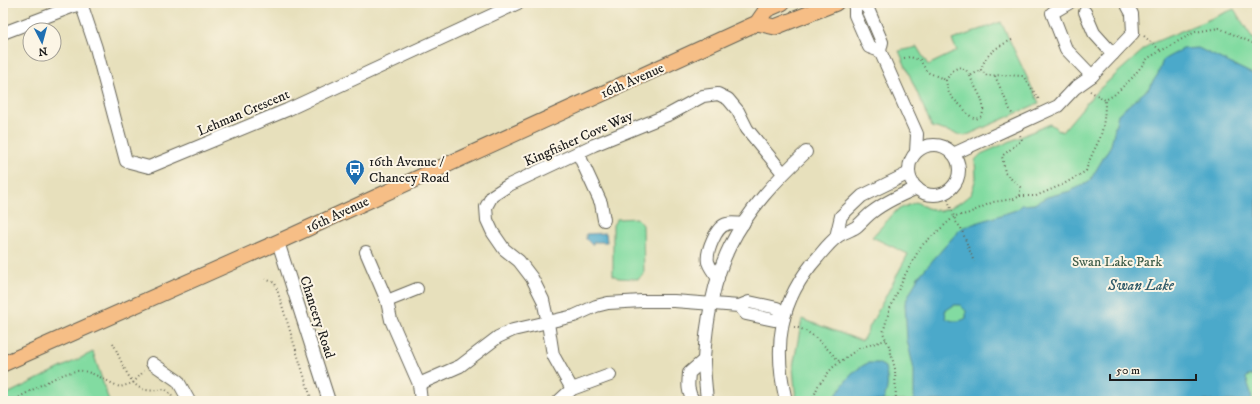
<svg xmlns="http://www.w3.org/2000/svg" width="1260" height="404" viewBox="0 0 1260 404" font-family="'IM FELL DW Pica',serif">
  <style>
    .green { fill: #82dba1; stroke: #4f7c5e }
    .water { fill: #4ba9ca; stroke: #346273; fill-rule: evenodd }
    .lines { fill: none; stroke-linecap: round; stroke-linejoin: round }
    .minor-casing { stroke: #636154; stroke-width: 14 }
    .major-casing { stroke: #636154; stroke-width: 17 }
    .path { stroke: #636154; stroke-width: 2; stroke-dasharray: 1 3; stroke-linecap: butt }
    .minor { stroke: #fff; stroke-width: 12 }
    .major { stroke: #f6be86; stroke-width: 15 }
    .labels { text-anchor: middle; stroke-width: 4; stroke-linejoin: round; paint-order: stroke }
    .street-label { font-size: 14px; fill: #1c1c1c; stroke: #fcf5e5 }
    .poi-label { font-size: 14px; fill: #1c1c1c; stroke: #fcf5e5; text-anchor: start }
    .park-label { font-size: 14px; fill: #405f4b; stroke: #fcf5e5 }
    .water-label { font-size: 15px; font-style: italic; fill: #315b6a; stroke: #fcf5e5 }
  </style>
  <rect width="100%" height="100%" fill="#fcf5e5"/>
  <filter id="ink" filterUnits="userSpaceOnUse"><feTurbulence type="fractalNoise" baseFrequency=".025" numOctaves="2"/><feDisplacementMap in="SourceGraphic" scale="8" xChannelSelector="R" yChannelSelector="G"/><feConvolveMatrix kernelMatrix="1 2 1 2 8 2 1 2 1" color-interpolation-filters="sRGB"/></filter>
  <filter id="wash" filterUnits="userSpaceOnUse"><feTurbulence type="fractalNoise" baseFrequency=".012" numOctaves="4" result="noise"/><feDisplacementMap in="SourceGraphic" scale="16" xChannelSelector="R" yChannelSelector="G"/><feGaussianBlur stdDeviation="0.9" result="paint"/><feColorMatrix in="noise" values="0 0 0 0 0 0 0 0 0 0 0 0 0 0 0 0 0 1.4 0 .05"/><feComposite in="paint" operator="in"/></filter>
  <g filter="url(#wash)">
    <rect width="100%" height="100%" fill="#e7e0bc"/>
    <g class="green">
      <path d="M1234,9l19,30 4,-1v363h-461l-3,-34 9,-48 60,22 46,-87 -36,-17 25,-27 19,-8 11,6 13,3 9,-3 12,-6 10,-8 5,-16 -1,-18 6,-6 69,-30 12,8 33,-39 55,-49z"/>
      <path d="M1001,22l38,81 -74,33 -33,-9 -33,-76 18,-4 11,18 29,-14 -5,-11z"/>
      <path d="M637,218l6,7 1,49 -6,5 -20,-1 -5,-3v-50l4,-6z"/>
      <path d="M93,352l16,49h-106v-5z"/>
    </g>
    <g class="water">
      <path d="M1198,48l59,28v298l-9,2 -2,2 5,15 1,8h-338v-31l-7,-30 -2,-37 13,-26 43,-49 55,-18 5,-5 13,-1 13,-7 23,-6 19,-9 22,-37 7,-31 30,-25 10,-15 5,-14 5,-3 15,-8zM954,305h6l6,6v7c-6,4 -14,4 -20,0l-1,-7z"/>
      <path d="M606,233l1,9h-13l-2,3 -6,-6v-5z"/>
      <path d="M868,363h10l7,4c3,14 4,20 -2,34h-50c8,-15 19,-31 35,-38z"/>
    </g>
  </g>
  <g filter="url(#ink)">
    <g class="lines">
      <defs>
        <g id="minor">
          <path d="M81,3l15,45 30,113 23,6 138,-57 231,-107"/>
          <path d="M855,3v12l14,32 11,4"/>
          <path d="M862,3l6,6 14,33 -2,9 37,83 -1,18"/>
          <path d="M1069,3l-17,10 14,36 26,27"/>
          <path d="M1085,12l9,21 19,21"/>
          <path d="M3,33l79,-30"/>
          <circle cx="934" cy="170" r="25"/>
          <path d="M578,153l23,50 3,17"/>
          <path d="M953,154l105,-48 17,-18 17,-12 41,-43 -1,-19 -6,-11"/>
          <path d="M836,237l5,-21 21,-20 47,-23"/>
          <path d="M278,242l51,159"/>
          <path d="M366,252l21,49 4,19 28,64 2,17"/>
          <path d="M718,278c-4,-5 -8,-10 -10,-16 -2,-10 8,-36 19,-38 4,-2 11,0 16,0"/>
          <path d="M387,301l30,-12"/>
          <path d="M152,363l26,18 11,20"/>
          <path d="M419,384l41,-18 38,-29 15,-7 61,-14 22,-10 12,-3 34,-2h32l65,5 10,-4 28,6 7,10 -10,2 -28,-6 -7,-8"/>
          <path d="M572,389l-19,-34 -5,-32 -5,-23 -11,-22 -13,-17 -15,-12 -11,-16 -6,-13 -1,-13 6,-11 17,-11 85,-40 76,-31 33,-18 15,-2 10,5 10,12 9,18 36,44"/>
          <path d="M559,401l13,-12 38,-14"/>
          <path d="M694,401c-7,-9 -6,-17 -5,-28l15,-13"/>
          <path d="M707,401c-1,-14 -3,-28 -3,-42 2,-36 10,-81 26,-113 18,-36 46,-66 76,-94"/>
          <path d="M786,401c-13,-55 -7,-101 32,-144 6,-7 12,-15 19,-20 5,-4 13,-6 19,-10 5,-4 10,-10 15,-14 14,-11 30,-18 46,-25"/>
        </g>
        <g id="major">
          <path d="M757,23l18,4 61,-24"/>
          <path d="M3,364l275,-122 479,-219 9,-13 16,-7"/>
        </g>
      </defs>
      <use href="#minor" class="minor-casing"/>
      <use href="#major" class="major-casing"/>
      <g class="path">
        <path d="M1144,36l17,15"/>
        <path d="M1012,40c-14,6 -27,14 -31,30l6,6 17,-1 19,1 17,25"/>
        <path d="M904,58l6,-1 10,3 7,12 19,8"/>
        <path d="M970,76c5,14 17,24 12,40l-6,3c-11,-5 -8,-7 -17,-15 -10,-9 -11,-10 -13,-24l6,-9 7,-4 7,3 4,6 11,-6"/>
        <path d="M995,76l17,38"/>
        <path d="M1090,91l15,9 9,-5 18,-17 16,-20 47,-26 24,-4 38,17"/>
        <path d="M945,192l11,30 5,6 13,34"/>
        <path d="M1020,196h16l28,-12 22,-13c3,-12 9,-22 14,-33 4,-12 5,-26 5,-38"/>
        <path d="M265,279l10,4 37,118"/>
        <path d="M794,327c17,2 34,23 46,35"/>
        <path d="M113,343c7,14 16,45 33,47 7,1 13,0 19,-1l6,5 2,7"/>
        <path d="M12,401c16,-8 54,-33 71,-30 12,2 25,11 37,16l13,-4 11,-12"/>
        <path d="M812,401l6,-15 14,-18 27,-20 27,-8"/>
        <path d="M896,401l-1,-32 -6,-23 -6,-13 6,-22 16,-36 16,-29 34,-30 12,-2 26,-12 21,-3 6,-3v-9l-15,-14 -3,-17 20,-16 -2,-5"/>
      </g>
      <use href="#minor" class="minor"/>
      <use href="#major" class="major"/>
    </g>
  </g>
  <defs>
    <symbol id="bus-pin" viewBox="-11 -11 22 30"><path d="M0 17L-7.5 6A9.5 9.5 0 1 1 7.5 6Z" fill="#1f6fb2" stroke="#fcf5e5"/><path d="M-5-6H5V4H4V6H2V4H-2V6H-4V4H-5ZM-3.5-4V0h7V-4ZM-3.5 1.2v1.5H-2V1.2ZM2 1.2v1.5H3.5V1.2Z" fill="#fff"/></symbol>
  </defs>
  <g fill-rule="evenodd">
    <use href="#bus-pin" x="344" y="158" width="22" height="30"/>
  </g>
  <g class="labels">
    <g class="street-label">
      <text transform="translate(632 80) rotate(-24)" y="5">16th Avenue</text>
      <text transform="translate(243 112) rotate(-23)" y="5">Lehman Crescent</text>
      <text transform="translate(578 138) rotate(-24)" y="5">Kingfisher Cove Way</text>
      <text transform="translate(337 214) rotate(-25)" y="5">16th Avenue</text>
      <text transform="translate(318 317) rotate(72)" y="5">Chancery Road</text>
    </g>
    <g class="poi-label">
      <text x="369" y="166">16th Avenue /<tspan x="369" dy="16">Chancey Road</tspan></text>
    </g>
    <g class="park-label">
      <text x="1117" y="266">Swan Lake Park</text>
    </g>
    <g class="water-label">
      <text x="1141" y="290">Swan Lake</text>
    </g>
  </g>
  <rect width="1260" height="404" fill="none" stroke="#fcf5e5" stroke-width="16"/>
  <g transform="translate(42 42) rotate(174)"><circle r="19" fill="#fcf5e5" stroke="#a29e95"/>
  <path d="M0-3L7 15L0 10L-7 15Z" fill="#1f6fb2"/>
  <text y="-6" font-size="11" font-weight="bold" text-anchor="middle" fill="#1c1c1c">N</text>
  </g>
  <path d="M1110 374v6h86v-6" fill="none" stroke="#1c1c1c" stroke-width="2"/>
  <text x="1116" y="374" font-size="12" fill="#1c1c1c" stroke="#fcf5e5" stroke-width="3" paint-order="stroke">50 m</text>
</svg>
